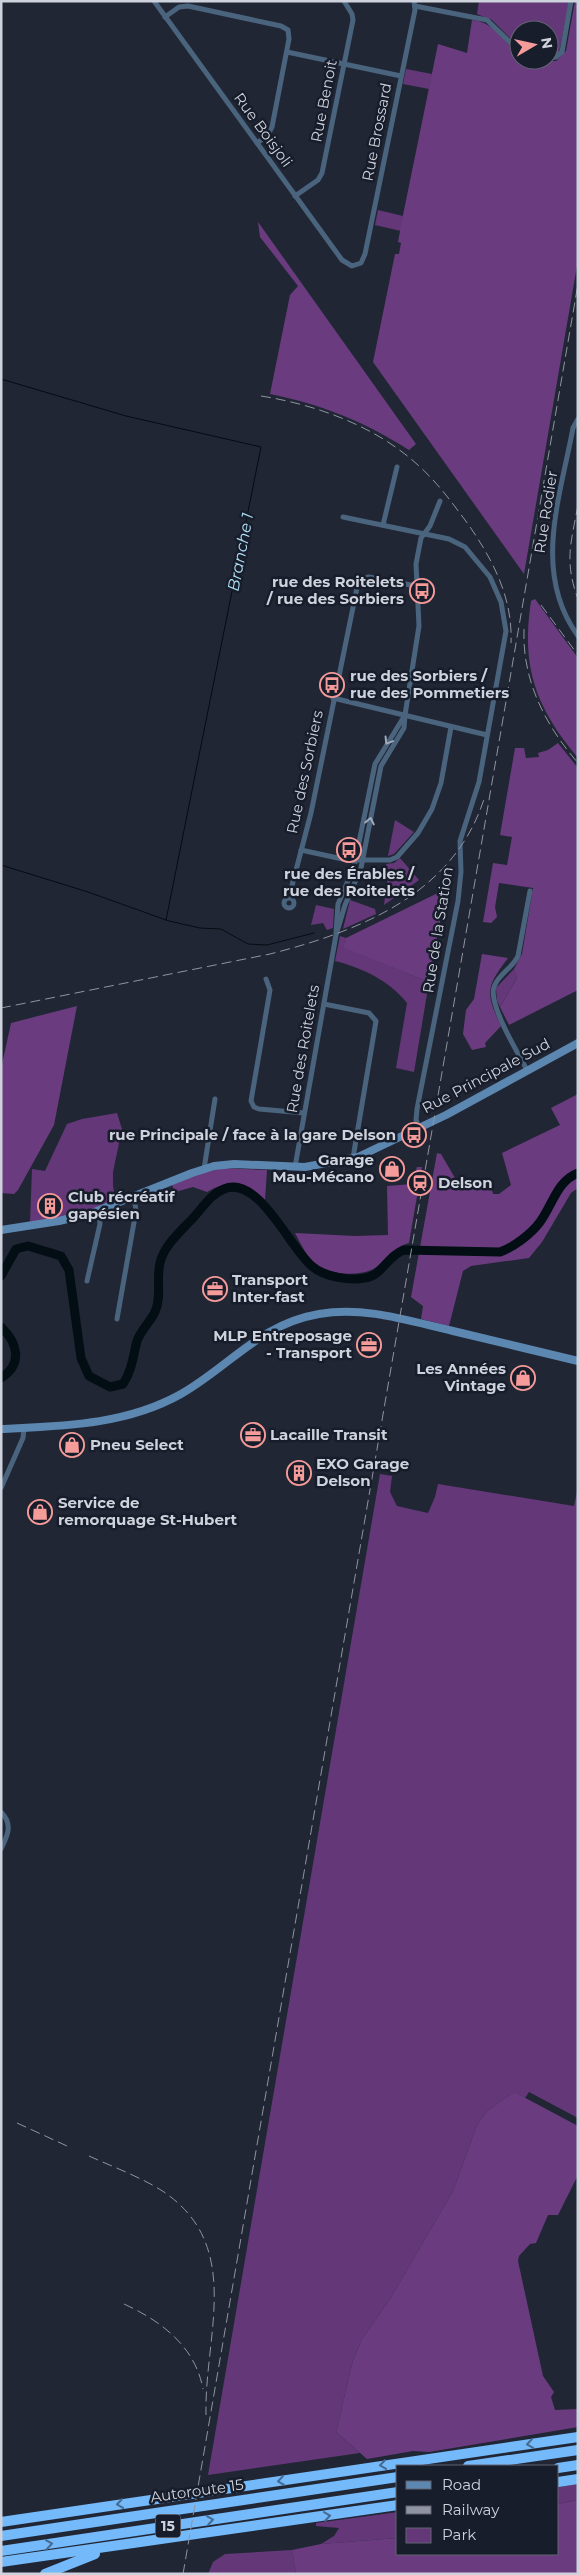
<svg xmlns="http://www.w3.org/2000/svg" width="579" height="2575" viewBox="0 0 579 2575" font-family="Montserrat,sans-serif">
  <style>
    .green { fill: #643878 }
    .forest { fill: #6a3c7f }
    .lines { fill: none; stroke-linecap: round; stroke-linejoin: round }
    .stream { stroke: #020e13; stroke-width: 1 }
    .river { stroke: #020e13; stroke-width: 9 }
    .street { stroke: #4a647e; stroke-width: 5 }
    .secondary { stroke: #5b87b0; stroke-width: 8 }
    .highway { stroke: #74b9fa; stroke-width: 10 }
    .rail { stroke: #9094a0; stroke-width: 1; stroke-dasharray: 10 5; stroke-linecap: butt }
    .oneway { stroke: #a0acbb }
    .oneway2 { stroke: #466b92 }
    .labels { text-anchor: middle; stroke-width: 5; stroke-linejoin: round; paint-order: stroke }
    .shield { fill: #181d2b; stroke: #979ca7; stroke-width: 1 }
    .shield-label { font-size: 14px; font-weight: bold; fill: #ced2dc }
    .street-label { font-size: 15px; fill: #ced2dc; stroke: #181d2b }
    .poi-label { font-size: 15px; font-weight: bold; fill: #ced2dc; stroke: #181d2b; text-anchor: start }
    .water-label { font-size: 16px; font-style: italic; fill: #b0e1f7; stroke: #181d2b }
  </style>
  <rect width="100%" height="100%" fill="#212635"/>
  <g class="green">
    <path d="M479,1h90l-10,52 -10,2v-25h-30v17l-27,-27 -15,-6z"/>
    <path d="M406,69l26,5 -3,15 -26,-5z"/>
    <path d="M378,210l25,6 -2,15 -26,-6z"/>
    <path d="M395,820l19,12 -20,22 -6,2z"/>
    <path d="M400,858l19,22 -35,25 4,-31 -2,-10 8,-1z"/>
    <path d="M350,900l25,9 1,5 -33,15z"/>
    <path d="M316,905l18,4 -1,19 -6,2 -4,-7 -12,2z"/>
    <path d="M340,936l6,2 -1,10 84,34 -15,90 -18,-4 11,-65c-18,-23 -45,-35 -72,-42z"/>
    <path d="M514,969l3,9 -17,29 -3,-6 -1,-13z"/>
    <path d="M117,1113l5,16 -9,43v14l3,15 -24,10 -62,12 2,-54 13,2 22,-47 15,-5z"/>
    <path d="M380,1474l12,2 -2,16 7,14 31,7 7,-16 3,-13 136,22 4,-19v631l-49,-26 -4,6 -7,-4h-7l-24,17 -10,14 -24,66 -63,108 -28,40 -9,21 -17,72 24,21 -152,22z"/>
    <path d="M578,2484v16l-20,4v-17z"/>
    <path d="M398,2512v26l-77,6 13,-8 5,-8 -23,-2v-3z"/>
    <path d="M292,2550l4,24h-88l5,-12 12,-8z"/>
  </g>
  <g class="forest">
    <path d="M575,1h3v259l-54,314 -151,-212 22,-108h4l2,-11 -3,-1 5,-27 35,-171 29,9 5,-33c22,2 31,21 47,34v6l37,1 10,-10z"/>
    <path d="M258,222l158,222 -7,6c-44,-28 -88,-46 -139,-56l20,-99 8,-9 -38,-49z"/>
    <path d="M535,599l43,59v100c-43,-51 -57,-92 -47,-157z"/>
    <path d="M558,743l20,25v222l-69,35 -9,-18 17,-29 -3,-9 8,-15 11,-66 -34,-5 -4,24 2,10 -6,6 -8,-1 10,-59 14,2 5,-28 -12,-2 15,-87h9l2,10 13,-1 -1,-4 10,-3z"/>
    <path d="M446,889l-17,93 -85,-34 2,-10z"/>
    <path d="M482,954l26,4c-22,29 -23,34 -7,68l-16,17 1,4 -14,3 -9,-16 3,-24 8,-11z"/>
    <path d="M77,1006l-23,119 -36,65 -4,4 -13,-1v-124l10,-46z"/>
    <path d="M578,1094v94l-7,5 -29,49 -13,16 -58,8 -8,5 -14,55 -28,-7 2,-13 -12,-9 26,-144 4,1 21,36 28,-9 3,13h6l12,-9 -9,-32 58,-28 -9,-17z"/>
    <path d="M417,1167h5l-13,76c-16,4 -21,17 -34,25 -15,9 -44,7 -58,-3 -10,-7 -16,-21 -22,-32l60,3 33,-1 -1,-49 25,-2z"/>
    <path d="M223,1168l44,2 -2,30c-18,-16 -36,-22 -58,-8l-14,-5 -18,5 -3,-7 28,-12z"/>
    <path d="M511,2094h7l60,32v49l-20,40h-10l-12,28 -6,1 -11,12 -1,5 25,115 11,16 -3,5 4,13 23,-1v18l-149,25 -16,-1 -46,8 -31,-27 17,-72 9,-21 28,-40 63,-108 24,-66 10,-14z"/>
    <path d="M578,2500v74h-282l-4,-24 29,-6 77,-6v16h160v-50z"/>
  </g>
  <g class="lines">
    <g class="stream">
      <path d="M1,379l125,37 135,31 -95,473"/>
      <path d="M1,865l87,27 81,29 31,7 21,1 27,15 19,1 47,-12"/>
    </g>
    <g class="river">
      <path d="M1,1276l15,-27 12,-3 33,10 8,14 12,88 8,18 21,11 13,-3c9,-13 10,-28 14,-43 4,-11 13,-19 18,-29 7,-16 1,-33 5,-49 4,-18 22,-33 34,-46 9,-10 17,-23 30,-28 35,-15 67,62 89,78 12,10 37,14 52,11 17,-2 23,-23 39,-28l96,2c14,-5 31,-18 40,-30 13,-18 17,-41 38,-49"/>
      <path d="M1,1327c17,16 22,37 0,51"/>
    </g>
    <g class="street">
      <path d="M154,1l188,259 10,6 9,-3 4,-9 50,-244 -1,-9"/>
      <path d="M415,6l72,14 32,31"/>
      <path d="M165,17l14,-10 9,-1 93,20 7,4 1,9 -17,88 -4,8 -11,8"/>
      <path d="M287,52l114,24"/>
      <path d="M549,58l7,-1 6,-5 9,-51"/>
      <path d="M295,196l23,-16 4,-7 31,-153 -1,-6 -8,-13"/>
      <path d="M578,419l-5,9c-13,70 -41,145 5,208"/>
      <path d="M343,517l106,22 16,8 25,30 11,25 5,29 -27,151 -19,59 1,31 -3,29 -41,208 -1,11 3,8"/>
      <path d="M383,525l14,-58"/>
      <path d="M333,698l154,37"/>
      <path d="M301,850l46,10h43l7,-3 21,-24 14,-24 9,-26 10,-56"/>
      <path d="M289,897l22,-84 47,-230 5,-5 6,-1 47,9"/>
      <circle cx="289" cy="903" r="5"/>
      <path d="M336,933l2,-29 16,-37 21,-103 30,-49"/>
      <path d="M266,979l4,11 -19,111 3,6 5,2 45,4"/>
      <path d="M324,1004l45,9 7,8 -23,137"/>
      <path d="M527,1070c-9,-17 -39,-66 -33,-83 4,-13 19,-19 24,-31l12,-65"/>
      <path d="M295,1167l41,-232 9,-30 16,-37 20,-102 23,-38 1,-13 14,-89 -3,-62 5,-26 9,-12 10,-25"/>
      <path d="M204,1169l11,-70"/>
      <path d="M87,1281l13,-57 -1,-13"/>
      <path d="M117,1319l19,-108 -2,-14"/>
      <path d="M1,1488l22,-50 1,-10"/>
      <path d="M1,1812c12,12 7,23 0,37"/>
    </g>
    <g class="secondary">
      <path d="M1,1230l58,-9 33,-8 100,-40 22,-7 20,-2 71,3 53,-10 88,-42 132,-72"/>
      <path d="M1,1429c62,-3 125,-4 180,-35 49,-28 79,-70 138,-80 46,-8 90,7 134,17 42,10 83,20 125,30"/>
    </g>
    <g class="highway">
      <path d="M468,2466l110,-16"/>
      <path d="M558,2468l20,-3"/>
      <path d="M558,2482l20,-3"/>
      <path d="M1,2522l577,-85"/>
      <path d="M1,2536l397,-59"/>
      <path d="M1,2551l397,-59"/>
      <path d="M1,2562l397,-57"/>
      <path d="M45,2574l50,-20"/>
    </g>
    <g class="rail">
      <path d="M578,375v31"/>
      <path d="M261,396c57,9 116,31 158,70 19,17 34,38 49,58 25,36 45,74 43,119"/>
      <path d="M578,505c-7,38 -14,56 0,94"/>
      <path d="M541,605l37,50"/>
      <path d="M524,629c-2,51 21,96 54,134"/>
      <path d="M1,1008l269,-54c90,-23 185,-60 215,-158"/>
      <path d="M17,2123l50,23"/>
      <path d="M89,2156c24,11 52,21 75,36 80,55 40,144 42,223"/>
      <path d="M124,2304c37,17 71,42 79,85"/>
      <path d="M183,2574l395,-2290"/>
    </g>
  </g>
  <defs><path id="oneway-chevron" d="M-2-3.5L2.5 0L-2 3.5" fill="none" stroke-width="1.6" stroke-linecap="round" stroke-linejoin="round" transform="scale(1.25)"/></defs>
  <g class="oneway">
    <use href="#oneway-chevron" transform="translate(388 741) rotate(121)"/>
    <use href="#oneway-chevron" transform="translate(370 821) rotate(-78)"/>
  </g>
  <g class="oneway2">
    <use href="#oneway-chevron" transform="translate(530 2444) rotate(171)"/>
    <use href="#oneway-chevron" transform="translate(383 2465) rotate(172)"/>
    <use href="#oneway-chevron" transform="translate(281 2481) rotate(172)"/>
    <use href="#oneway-chevron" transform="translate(120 2504) rotate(172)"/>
    <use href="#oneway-chevron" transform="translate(327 2516) rotate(-8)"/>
    <use href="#oneway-chevron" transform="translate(210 2520) rotate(-8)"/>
    <use href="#oneway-chevron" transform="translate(49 2544) rotate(-8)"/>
  </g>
  <defs>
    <symbol id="bus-ring" viewBox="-11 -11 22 22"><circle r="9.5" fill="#181d2b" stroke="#f59b99" stroke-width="1.5"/><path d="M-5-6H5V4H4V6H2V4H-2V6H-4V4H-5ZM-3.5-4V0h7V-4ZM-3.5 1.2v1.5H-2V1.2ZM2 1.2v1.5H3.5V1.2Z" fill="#f59b99"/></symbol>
    <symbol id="shop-ring" viewBox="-11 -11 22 22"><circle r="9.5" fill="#181d2b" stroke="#f59b99" stroke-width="1.5"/><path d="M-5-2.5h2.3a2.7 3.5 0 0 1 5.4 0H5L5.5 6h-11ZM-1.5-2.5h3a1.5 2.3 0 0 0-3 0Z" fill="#f59b99"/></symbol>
    <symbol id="station-ring" viewBox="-11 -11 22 22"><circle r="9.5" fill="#181d2b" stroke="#f59b99" stroke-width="1.5"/><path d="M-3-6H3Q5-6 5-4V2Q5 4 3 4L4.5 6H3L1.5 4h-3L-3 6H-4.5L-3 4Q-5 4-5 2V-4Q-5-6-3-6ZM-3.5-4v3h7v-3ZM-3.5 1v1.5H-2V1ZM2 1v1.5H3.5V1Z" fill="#f59b99"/></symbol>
    <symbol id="building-ring" viewBox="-11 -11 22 22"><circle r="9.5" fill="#181d2b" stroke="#f59b99" stroke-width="1.5"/><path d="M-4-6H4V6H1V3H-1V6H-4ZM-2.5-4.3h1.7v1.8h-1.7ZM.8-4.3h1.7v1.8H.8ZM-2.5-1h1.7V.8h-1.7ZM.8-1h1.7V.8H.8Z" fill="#f59b99"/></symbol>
    <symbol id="office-ring" viewBox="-11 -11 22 22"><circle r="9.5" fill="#181d2b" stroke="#f59b99" stroke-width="1.5"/><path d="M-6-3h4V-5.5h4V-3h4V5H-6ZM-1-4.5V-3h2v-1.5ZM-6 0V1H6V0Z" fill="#f59b99"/></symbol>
  </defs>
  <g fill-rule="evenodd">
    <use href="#bus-ring" x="408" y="577" width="28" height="28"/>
    <use href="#bus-ring" x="318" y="671" width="28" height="28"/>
    <use href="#bus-ring" x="335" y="836" width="28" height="28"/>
    <use href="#bus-ring" x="400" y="1121" width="28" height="28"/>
    <use href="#shop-ring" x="378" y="1155" width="28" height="28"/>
    <use href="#station-ring" x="406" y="1169" width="28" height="28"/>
    <use href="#building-ring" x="36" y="1192" width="28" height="28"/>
    <use href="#office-ring" x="201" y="1275" width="28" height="28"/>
    <use href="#office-ring" x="355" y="1331" width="28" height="28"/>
    <use href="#shop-ring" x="509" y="1364" width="28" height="28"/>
    <use href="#office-ring" x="239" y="1421" width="28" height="28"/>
    <use href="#shop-ring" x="58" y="1431" width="28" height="28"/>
    <use href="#building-ring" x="285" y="1459" width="28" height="28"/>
    <use href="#shop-ring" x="26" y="1498" width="28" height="28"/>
  </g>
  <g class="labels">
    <rect class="shield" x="155.5" y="2514.5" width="25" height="23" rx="4"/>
    <g class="shield-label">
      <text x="168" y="2531">15</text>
    </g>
    <g class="street-label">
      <text transform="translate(324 101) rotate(-79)" y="5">Rue Benoit</text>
      <text transform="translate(263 130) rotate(54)" y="5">Rue Boisjoli</text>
      <text transform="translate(377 132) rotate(-79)" y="5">Rue Brossard</text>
      <text transform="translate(546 512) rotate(-81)" y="5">Rue Rodier</text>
      <text transform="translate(305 772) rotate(-78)" y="5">Rue des Sorbiers</text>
      <text transform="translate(438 930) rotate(-81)" y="5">Rue de la Station</text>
      <text transform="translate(303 1049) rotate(-80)" y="5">Rue des Roitelets</text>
      <text transform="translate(486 1076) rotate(-28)" y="5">Rue Principale Sud</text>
      <text transform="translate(197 2491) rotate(-8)" y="5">Autoroute 15</text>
    </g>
    <g class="poi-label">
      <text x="404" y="587" text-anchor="end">rue des Roitelets<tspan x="404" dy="17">/ rue des Sorbiers</tspan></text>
      <text x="350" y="681">rue des Sorbiers /<tspan x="350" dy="17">rue des Pommetiers</tspan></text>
      <text x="349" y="879" text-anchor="middle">rue des Érables /<tspan x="349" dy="17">rue des Roitelets</tspan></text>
      <text x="396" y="1140" text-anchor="end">rue Principale / face à la gare Delson</text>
      <text x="374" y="1165" text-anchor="end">Garage<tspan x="374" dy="17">Mau-Mécano</tspan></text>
      <text x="438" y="1188">Delson</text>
      <text x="68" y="1202">Club récréatif<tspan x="68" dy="17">gapésien</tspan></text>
      <text x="232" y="1285">Transport<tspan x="232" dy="17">Inter-fast</tspan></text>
      <text x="352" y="1341" text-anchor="end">MLP Entreposage<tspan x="352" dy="17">- Transport</tspan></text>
      <text x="506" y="1374" text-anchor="end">Les Années<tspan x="506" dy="17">Vintage</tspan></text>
      <text x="270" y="1440">Lacaille Transit</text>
      <text x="90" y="1450">Pneu Select</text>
      <text x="316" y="1469">EXO Garage<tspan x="316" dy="17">Delson</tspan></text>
      <text x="58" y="1508">Service de<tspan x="58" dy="17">remorquage St-Hubert</tspan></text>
    </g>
    <g class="water-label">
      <text transform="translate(240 552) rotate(-79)" y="6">Branche 1</text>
    </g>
  </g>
  <rect width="579" height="2575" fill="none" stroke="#ced2dc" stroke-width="5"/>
  <rect x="396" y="2465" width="162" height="90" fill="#181d2b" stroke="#616572"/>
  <rect x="406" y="2481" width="25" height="8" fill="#5b87b0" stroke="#616572"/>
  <text x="442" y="2490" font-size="15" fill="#ced2dc">Road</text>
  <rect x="406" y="2506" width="25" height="8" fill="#9094a0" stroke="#616572"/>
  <text x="442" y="2515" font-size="15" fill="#ced2dc">Railway</text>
  <rect x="406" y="2528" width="25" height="15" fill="#643878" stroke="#616572"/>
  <text x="442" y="2540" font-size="15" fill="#ced2dc">Park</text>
  <g transform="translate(534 45) rotate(81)"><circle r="24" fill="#181d2b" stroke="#616572"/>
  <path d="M0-4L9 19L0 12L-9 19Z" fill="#f59b99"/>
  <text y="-8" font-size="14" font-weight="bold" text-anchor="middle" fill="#ced2dc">N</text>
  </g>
</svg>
